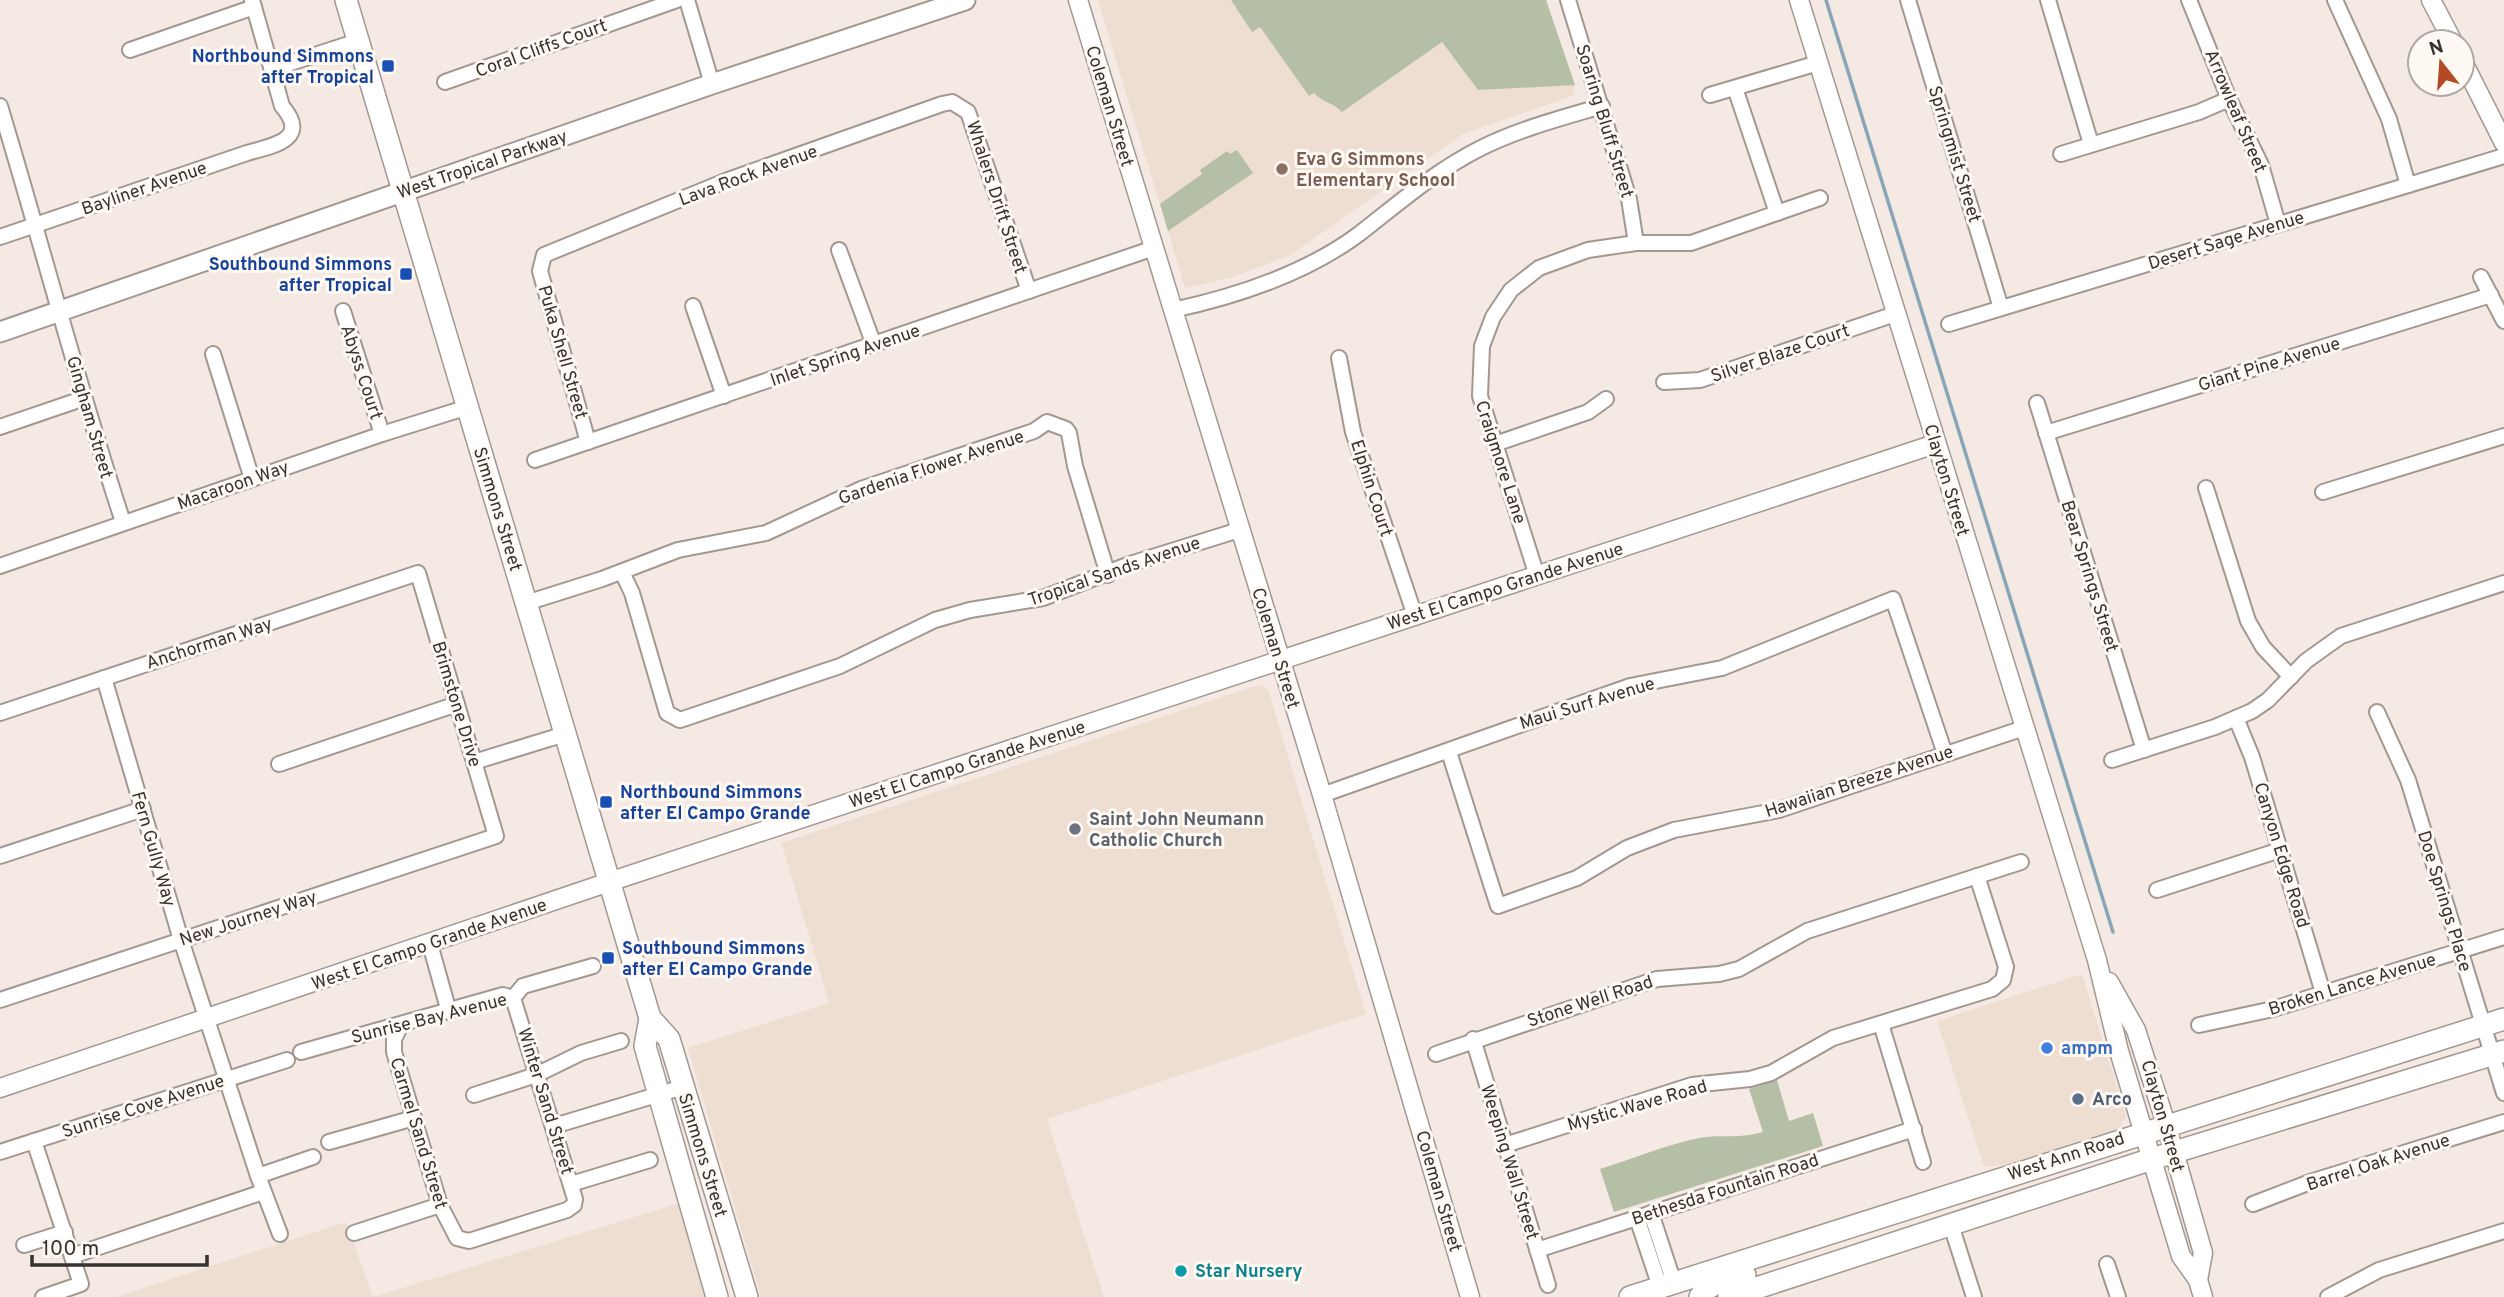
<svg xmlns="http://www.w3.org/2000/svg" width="2504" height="1297" viewBox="0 0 2504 1297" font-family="Overpass,sans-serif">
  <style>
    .built { fill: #eeded2 }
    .green { fill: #b5bfa6 }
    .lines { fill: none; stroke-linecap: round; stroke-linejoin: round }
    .stream { stroke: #89a6b8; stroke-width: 3.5 }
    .minor-casing { stroke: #a29891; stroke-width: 18 }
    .tertiary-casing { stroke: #a29891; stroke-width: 21 }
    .secondary-casing { stroke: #a29891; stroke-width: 23 }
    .primary-casing { stroke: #a29891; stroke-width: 24 }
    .minor { stroke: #fff; stroke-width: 14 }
    .tertiary { stroke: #fff; stroke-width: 18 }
    .secondary { stroke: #fff; stroke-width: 19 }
    .primary { stroke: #fff; stroke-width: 21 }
    .transit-dot { fill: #1a4fb4; stroke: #fff9f4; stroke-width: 2.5 }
    .education-dot { fill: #8d6e63; stroke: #fff9f4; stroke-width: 2.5 }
    .worship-dot { fill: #6b7280; stroke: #fff9f4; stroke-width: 2.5 }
    .shop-dot { fill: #3f7fe0; stroke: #fff9f4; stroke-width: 2.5 }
    .service-dot { fill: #5c6f8a; stroke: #fff9f4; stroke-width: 2.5 }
    .culture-dot { fill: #0f9aa8; stroke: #fff9f4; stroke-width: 2.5 }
    .labels { text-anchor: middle; stroke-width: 6; stroke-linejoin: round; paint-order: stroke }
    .street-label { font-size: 18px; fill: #36322f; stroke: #fff9f4 }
    .transit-label { font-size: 18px; font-weight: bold; fill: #164399; stroke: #fff9f4; text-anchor: end }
    .education-label { font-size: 18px; font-weight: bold; fill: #785e54; stroke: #fff9f4; text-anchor: start }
    .worship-label { font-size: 18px; font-weight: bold; fill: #5b616d; stroke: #fff9f4; text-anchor: start }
    .shop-label { font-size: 18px; font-weight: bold; fill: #366cbe; stroke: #fff9f4; text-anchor: start }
    .service-label { font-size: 18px; font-weight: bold; fill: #4e5e75; stroke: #fff9f4; text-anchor: start }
    .culture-label { font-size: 18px; font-weight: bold; fill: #0d838f; stroke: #fff9f4; text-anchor: start }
  </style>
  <rect width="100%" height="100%" fill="#f4eae3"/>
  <g class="built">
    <path d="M1098,0h448l29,85 -3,11 -109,38 -174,122 -59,22 -45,10z"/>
    <path d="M1258,685l10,4 98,325 -319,105 57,178h-343l-73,-249 141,-45 -48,-160z"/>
    <path d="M2082,974l44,142 -8,14 -103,34 -31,3 -47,-146z"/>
    <path d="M680,1203l26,94h-590l230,-75 27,75z"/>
  </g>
  <g class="green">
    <path d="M1231,0h315l29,85 -97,5 -36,-48 -100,70c-8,-9 -22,-11 -28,-19l-5,3 -49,-69 -8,5z"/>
    <path d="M1237,150l16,23 -85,58 -8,-27 42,-30 -2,-4 27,-19 3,3z"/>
    <path d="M1777,1080l12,41 24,-8 10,33 -209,66 -14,-43c32,-10 65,-24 99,-31 21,-4 43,1 64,-6l-14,-43z"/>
  </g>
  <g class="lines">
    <path class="stream" d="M1826,0l287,932"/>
    <defs>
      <g id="minor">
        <path d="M687,0l25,84"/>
        <path d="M1568,0l61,199 7,44"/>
        <path d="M1908,0l93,308"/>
        <path d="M2048,0l43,144"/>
        <path d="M2189,0l40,99 32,66 17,59"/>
        <path d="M2335,0l54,119 19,66"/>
        <path d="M130,50l124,-43"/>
        <path d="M272,69l86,-28"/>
        <path d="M445,82l232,-82"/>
        <path d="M1735,88l42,125"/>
        <path d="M1710,95l108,-32"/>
        <path d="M0,106c42,139 78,279 123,416"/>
        <path d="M2061,154l138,-42 30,-13"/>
        <path d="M0,237l247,-84c25,-7 64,-13 35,-47l-30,-106"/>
        <path d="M839,250l35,95"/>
        <path d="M2481,277l23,44"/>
        <path d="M693,306l31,90"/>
        <path d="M1173,310c65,-14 132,-36 186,-76 40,-31 76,-63 122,-86 38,-19 80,-30 121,-42"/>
        <path d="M343,311l39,123"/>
        <path d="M1949,324l555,-168"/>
        <path d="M213,354l39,125"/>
        <path d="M1339,358l14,74 62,184"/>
        <path d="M1664,382l36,-2 195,-66"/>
        <path d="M2037,403l107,347"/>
        <path d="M0,427l82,-28"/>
        <path d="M2046,433l445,-138"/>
        <path d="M588,442l-48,-171 4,-16 184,-75 214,-76 10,-2 16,10 61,179"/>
        <path d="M1495,444l93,-32 18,-13"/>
        <path d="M535,460l619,-212"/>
        <path d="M2206,488l42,133 15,26 28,30"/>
        <path d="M2323,492l181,-56"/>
        <path d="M0,566l382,-132 86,-27"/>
        <path d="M622,572l10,21 35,120 13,7 160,-54 95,-46 35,-10 73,-12 87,-34 109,-34"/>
        <path d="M1537,576l-57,-180 2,-50 11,-29 18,-27 28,-22 49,-18 48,-7h55l129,-45"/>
        <path d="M526,603l76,-24 76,-29 88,-17 95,-44 173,-58 13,-9 19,7 3,4 6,33 33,109"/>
        <path d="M104,678l77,262 77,236 22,58"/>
        <path d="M2377,712l31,68 96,313"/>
        <path d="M0,713l418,-140 78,263 -496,164"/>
        <path d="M2236,718l16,39 71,236"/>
        <path d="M1449,752l49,154 79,-28 50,-30 47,-18 105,-20 245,-82"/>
        <path d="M2112,760l103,-33 37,-16 16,-11 38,-39 35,-25 163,-53"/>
        <path d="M474,762l91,-28"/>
        <path d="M279,764l178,-60"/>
        <path d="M1322,795l308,-109 92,-18 171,-69 52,155"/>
        <path d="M0,856l143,-47"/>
        <path d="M2157,890l123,-40"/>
        <path d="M430,944l19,68"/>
        <path d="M513,998l10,-12 70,-20"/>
        <path d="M1881,1024l42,138"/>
        <path d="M2199,1025l74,-16 231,-72"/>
        <path d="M400,1027l-6,12v13l46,153 17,33 12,3 98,-31 7,-5 1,-6 -62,-201"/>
        <path d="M1473,1039l75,246"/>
        <path d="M301,1052l202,-57 10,3"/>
        <path d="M1436,1054l221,-75 62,-5 20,-5 68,-38 214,-69"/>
        <path d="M474,1095l62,-20 45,-22 40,-12"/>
        <path d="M554,1126l129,-39"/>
        <path d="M34,1141l47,143 -38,13"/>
        <path d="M329,1142l85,-24"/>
        <path d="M1505,1145l187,-60 58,-6 21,-6 62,-35 159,-49 11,-9 3,-13 -29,-91"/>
        <path d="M0,1152l287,-92"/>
        <path d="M258,1176l55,-19"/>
        <path d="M571,1184l79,-24"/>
        <path d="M2253,1204l60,-23 191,-59"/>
        <path d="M1651,1213l23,70"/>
        <path d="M1637,1218l23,69"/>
        <path d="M1951,1225l23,72"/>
        <path d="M354,1233l86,-28"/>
        <path d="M24,1245l41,-13"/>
        <path d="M1537,1250l377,-121"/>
        <path d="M72,1256l191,-64"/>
        <path d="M2107,1264l11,33"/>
        <path d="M2328,1297l51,-27 125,-39"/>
      </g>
      <g id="tertiary">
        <path d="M1078,0l244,795 148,502"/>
        <path d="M1799,0l298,960 22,91 62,205 17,24 5,17"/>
        <path d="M2431,0l22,42"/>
        <path d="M2462,60l42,83"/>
        <path d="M2109,982l27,48 30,94 37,129 -5,27"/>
        <path d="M0,1088l609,-206 1326,-438"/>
      </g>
      <path id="secondary" d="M0,332l712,-248 253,-84"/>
      <g id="primary">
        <path d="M346,0l304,1018 19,21 78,258"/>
        <path d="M650,1018l-5,28 72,251"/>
        <path d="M1630,1297l874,-278"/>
        <path d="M1700,1297c7,-14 30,-17 45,-22"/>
        <path d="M1729,1297l423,-138 352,-108"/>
      </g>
    </defs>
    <use href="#minor" class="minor-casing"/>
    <use href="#tertiary" class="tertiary-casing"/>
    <use href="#secondary" class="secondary-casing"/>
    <use href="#primary" class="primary-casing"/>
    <use href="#minor" class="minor"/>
    <use href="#tertiary" class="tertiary"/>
    <use href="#secondary" class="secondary"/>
    <use href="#primary" class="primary"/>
  </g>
  <g class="transit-dot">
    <rect x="381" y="59" width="14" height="14" rx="3.5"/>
    <rect x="399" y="267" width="14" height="14" rx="3.5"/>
    <rect x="599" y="795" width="14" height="14" rx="3.5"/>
    <rect x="601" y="951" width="14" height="14" rx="3.5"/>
  </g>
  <circle class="education-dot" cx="1282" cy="169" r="7"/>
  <circle class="worship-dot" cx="1075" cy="829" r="7"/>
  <circle class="shop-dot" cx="2047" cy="1048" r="7"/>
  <circle class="service-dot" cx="2078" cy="1099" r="7"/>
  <circle class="culture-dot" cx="1181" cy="1271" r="7"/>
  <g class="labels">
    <g class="street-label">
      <text transform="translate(541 48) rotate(-20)" y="6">Coral Cliffs Court</text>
      <text transform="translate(1110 106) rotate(73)" y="6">Coleman Street</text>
      <text transform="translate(2236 111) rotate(67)" y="6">Arrowleaf Street</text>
      <text transform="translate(1605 121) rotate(73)" y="6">Soaring Bluff Street</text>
      <text transform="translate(1955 154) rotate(73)" y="6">Springmist Street</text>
      <text transform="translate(482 164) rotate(-19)" y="6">West Tropical Parkway</text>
      <text transform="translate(748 175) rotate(-20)" y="6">Lava Rock Avenue</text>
      <text transform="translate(144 188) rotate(-19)" y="6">Bayliner Avenue</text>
      <text transform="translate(997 197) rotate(72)" y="6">Whalers Drift Street</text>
      <text transform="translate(2226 240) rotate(-17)" y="6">Desert Sage Avenue</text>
      <text transform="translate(563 352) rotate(74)" y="6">Puka Shell Street</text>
      <text transform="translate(1780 353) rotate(-19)" y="6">Silver Blaze Court</text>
      <text transform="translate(845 355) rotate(-19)" y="6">Inlet Spring Avenue</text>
      <text transform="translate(2269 364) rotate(-17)" y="6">Giant Pine Avenue</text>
      <text transform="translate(362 372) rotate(72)" y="6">Abyss Court</text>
      <text transform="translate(90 417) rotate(74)" y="6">Gingham Street</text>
      <text transform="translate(1501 462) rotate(72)" y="6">Craigmore Lane</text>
      <text transform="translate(931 467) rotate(-19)" y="6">Gardenia Flower Avenue</text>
      <text transform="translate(1947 480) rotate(73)" y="6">Clayton Street</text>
      <text transform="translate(233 485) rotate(-19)" y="6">Macaroon Way</text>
      <text transform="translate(1372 488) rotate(72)" y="6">Elphin Court</text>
      <text transform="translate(498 509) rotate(73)" y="6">Simmons Street</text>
      <text transform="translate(1114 571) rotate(-19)" y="6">Tropical Sands Avenue</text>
      <text transform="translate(2090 576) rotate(73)" y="6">Bear Springs Street</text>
      <text transform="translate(1505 586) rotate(-18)" y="6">West El Campo Grande Avenue</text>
      <text transform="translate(209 643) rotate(-18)" y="6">Anchorman Way</text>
      <text transform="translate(1276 648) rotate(73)" y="6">Coleman Street</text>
      <text transform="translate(1587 703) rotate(-17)" y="6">Maui Surf Avenue</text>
      <text transform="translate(457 704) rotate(73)" y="6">Brimstone Drive</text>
      <text transform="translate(967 764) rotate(-18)" y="6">West El Campo Grande Avenue</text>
      <text transform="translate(1859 781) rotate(-18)" y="6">Hawaiian Breeze Avenue</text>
      <text transform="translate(154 849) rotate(74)" y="6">Fern Gully Way</text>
      <text transform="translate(2282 855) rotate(73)" y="6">Canyon Edge Road</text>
      <text transform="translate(2445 901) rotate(73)" y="6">Doe Springs Place</text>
      <text transform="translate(248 918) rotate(-18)" y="6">New Journey Way</text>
      <text transform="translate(429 944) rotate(-19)" y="6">West El Campo Grande Avenue</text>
      <text transform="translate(2352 984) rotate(-17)" y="6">Broken Lance Avenue</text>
      <text transform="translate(1590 1001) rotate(-18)" y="6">Stone Well Road</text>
      <text transform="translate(429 1018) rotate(-14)" y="6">Sunrise Bay Avenue</text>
      <text transform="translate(546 1101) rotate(73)" y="6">Winter Sand Street</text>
      <text transform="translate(1637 1105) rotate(-16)" y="6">Mystic Wave Road</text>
      <text transform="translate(143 1106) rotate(-18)" y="6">Sunrise Cove Avenue</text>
      <text transform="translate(2163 1116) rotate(74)" y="6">Clayton Street</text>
      <text transform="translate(419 1133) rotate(73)" y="6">Carmel Sand Street</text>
      <text transform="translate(703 1155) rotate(73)" y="6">Simmons Street</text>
      <text transform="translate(2066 1156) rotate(-18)" y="6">West Ann Road</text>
      <text transform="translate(1510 1162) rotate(73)" y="6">Weeping Wall Street</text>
      <text transform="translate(2378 1162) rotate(-18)" y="6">Barrel Oak Avenue</text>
      <text transform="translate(1725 1189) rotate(-18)" y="6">Bethesda Fountain Road</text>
      <text transform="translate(1439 1191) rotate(74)" y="6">Coleman Street</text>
    </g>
    <g class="transit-label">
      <text x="374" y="62">Northbound Simmons<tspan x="374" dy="21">after Tropical</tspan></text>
      <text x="392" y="270">Southbound Simmons<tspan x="392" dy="21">after Tropical</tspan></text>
      <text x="620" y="798" text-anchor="start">Northbound Simmons<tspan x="620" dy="21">after El Campo Grande</tspan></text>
      <text x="622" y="954" text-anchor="start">Southbound Simmons<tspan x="622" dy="21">after El Campo Grande</tspan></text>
    </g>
    <g class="education-label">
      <text x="1296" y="165">Eva G Simmons<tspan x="1296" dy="21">Elementary School</tspan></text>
    </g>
    <g class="worship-label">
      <text x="1089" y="825">Saint John Neumann<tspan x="1089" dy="21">Catholic Church</tspan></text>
    </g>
    <g class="shop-label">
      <text x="2061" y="1054">ampm</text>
    </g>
    <g class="service-label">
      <text x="2092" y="1105">Arco</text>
    </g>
    <g class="culture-label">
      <text x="1195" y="1277">Star Nursery</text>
    </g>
  </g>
  <g transform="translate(2441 63) rotate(343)"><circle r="33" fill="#fff9f4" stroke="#afa9a5" stroke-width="2"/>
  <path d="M0-5L12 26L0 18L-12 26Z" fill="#b14a25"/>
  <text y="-10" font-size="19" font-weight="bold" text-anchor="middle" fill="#36322f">N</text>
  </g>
  <path d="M32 1255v10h175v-10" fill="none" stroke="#36322f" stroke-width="3.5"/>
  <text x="42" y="1255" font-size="21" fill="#36322f" stroke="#fff9f4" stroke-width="5" paint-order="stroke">100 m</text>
</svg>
